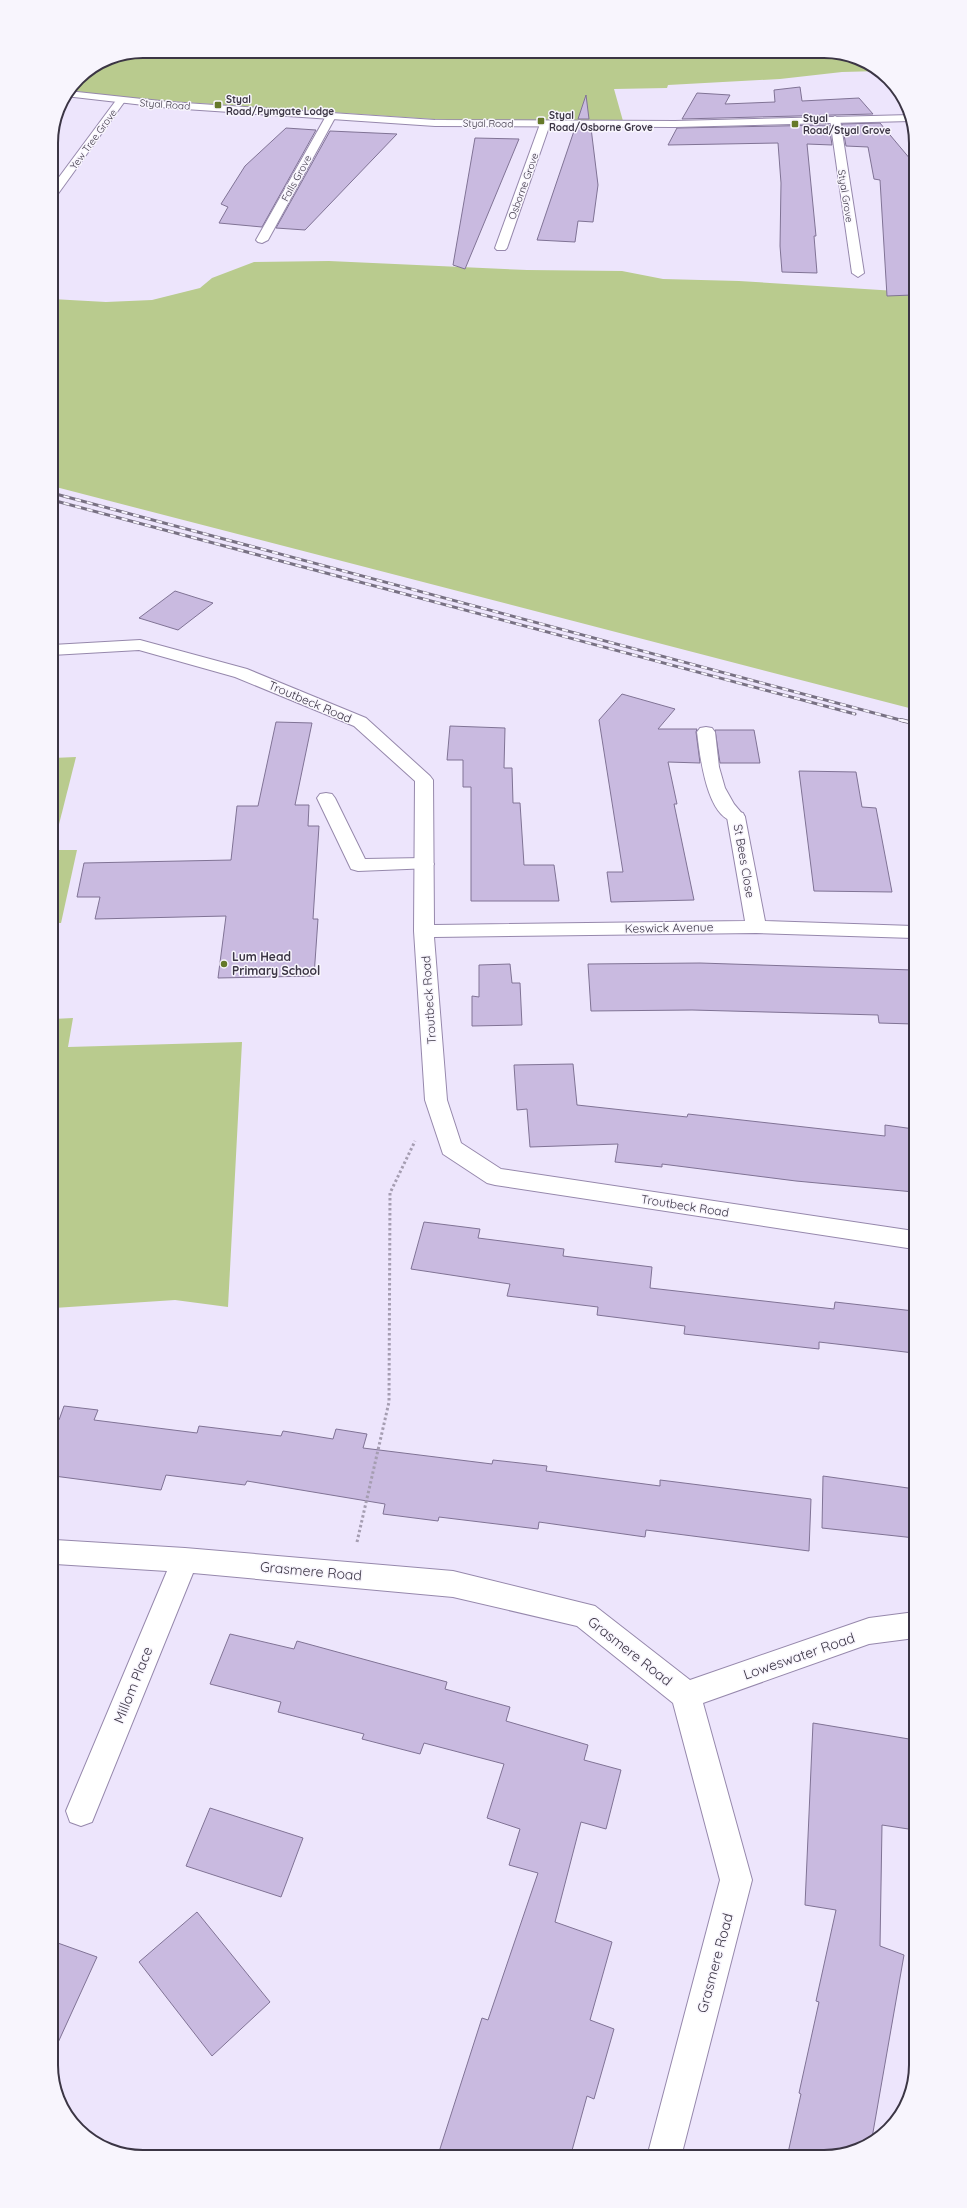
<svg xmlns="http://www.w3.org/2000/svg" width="967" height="2208" viewBox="0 0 967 2208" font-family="Quicksand,sans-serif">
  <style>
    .green { fill: #b9cb8e }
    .building { fill: #c9bae0; stroke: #807395 }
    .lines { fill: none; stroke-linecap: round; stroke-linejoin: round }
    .lane-casing { stroke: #9688ac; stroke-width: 2 }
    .street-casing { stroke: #9688ac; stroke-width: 2 }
    .secondary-casing { stroke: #9688ac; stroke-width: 2 }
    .path { stroke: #a59db1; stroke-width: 3; stroke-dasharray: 2.5 2.5; stroke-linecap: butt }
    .lane { fill: #fff; fill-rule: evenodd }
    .street { fill: #fff; fill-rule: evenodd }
    .secondary { fill: #fff; fill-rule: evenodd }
    .rail-far1-casing { stroke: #787183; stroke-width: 3 }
    .rail-casing { stroke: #787183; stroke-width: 4 }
    .rail-far1 { stroke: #f8f5fd; stroke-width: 2; stroke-dasharray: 6; stroke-linecap: butt }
    .rail { stroke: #f8f5fd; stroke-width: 2.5; stroke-dasharray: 8; stroke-linecap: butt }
    .poi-dot { fill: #657929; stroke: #f8f5fd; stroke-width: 1.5 }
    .labels { text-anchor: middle; stroke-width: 3; stroke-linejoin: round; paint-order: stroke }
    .far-poi-label { font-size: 10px; font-weight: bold; fill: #3b3544; stroke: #f8f5fd; text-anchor: start }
    .far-street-label { font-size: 10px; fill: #3b3544; stroke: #f8f5fd }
    .street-label { font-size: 12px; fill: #3b3544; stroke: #f8f5fd }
    .poi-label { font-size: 12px; font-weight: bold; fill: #3b3544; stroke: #f8f5fd; text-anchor: start }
    .near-street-label { font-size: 14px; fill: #3b3544; stroke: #f8f5fd }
    .rim { fill: none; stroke: #3b3544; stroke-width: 2 }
  </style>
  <rect width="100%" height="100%" fill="#ede5fc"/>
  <g class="green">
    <path d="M143,51h687l50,20 -38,1 -62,7 -112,6 -1,3 -53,1 9,32 -176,-1 -324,-22 -54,-8 9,-12 30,-20z"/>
    <path d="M329,261l198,9 95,1 41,8 76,2 173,11 1,417 -861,-223v-187l54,3 46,-2 48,-12 12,-10 42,-16z"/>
    <path d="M76,757l-23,91v-90z"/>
    <path d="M53,850h24l-16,73h-8z"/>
    <path d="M73,1018l-5,29 174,-5 -14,265 -53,-7 -121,8 -1,-289z"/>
  </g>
  <g class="building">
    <path d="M800,87l2,14 57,-3 14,16 -191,5 15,-26 33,2 -5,9 50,-2 -1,-12z"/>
    <path d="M586,95l3,24h-11z"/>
    <path d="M880,123l31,37 1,135 -25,1 -7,-116 -6,-1 -6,-32 -22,-1 -4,-22z"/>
    <path d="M829,125l3,20 -25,-1 9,92h-2l3,37 -35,-1 -2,-26 1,-63 -3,-40 -110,2 9,-17z"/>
    <path d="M286,128l30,2 -54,97 -43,-4 9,-16 -7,-3 24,-38z"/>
    <path d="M575,128h16l7,57 -5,37 -15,-1 -3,21 -38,-2z"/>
    <path d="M330,131l67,3 -92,96 -29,-2z"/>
    <path d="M475,138l44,1 -54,130 -12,-4z"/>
    <path d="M175,591l38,12 -35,27 -39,-12z"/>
    <path d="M622,694l53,15 -17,20h39l-1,3 4,31 -32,-1 9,42h-3l20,96 -83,2 -4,-30h16l-24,-152z"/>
    <path d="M276,722l36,1 -17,82h14l-1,21h11l-6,93h5l-4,57 -96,2 8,-62 -131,3 5,-22h-23l7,-34 147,-3 6,-54h21z"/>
    <path d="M450,726l55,2 -1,40h8l1,35h7l4,62h30l5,36h-88v-114h-8v-27h-16z"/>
    <path d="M715,730h39l6,33h-40z"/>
    <path d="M799,771l57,1 6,35 14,1 16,84 -78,-1z"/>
    <path d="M700,963l213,7v54l-34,-1 -1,-8 -186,-5 -101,1 -3,-47z"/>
    <path d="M510,964l2,19h8l2,42 -50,1v-30l7,1v-32z"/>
    <path d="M573,1064l4,41 110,12 1,-3 197,22v-11l29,4v63l-118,-11 -134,-17v3l-47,-5 3,-18 -88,3 -3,-38 -10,1 -3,-45z"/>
    <path d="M424,1222l56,7 -2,9 86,11 -1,7 89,11 -2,21 184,21 1,-7 79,9v42l-95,-11v7l-135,-15 1,-8 -88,-11 1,-8 -91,-11 3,-12 -99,-15z"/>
    <path d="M64,1406l34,4 -4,10 103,13 2,-7 82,10 2,-5 50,8 3,-10 31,5 -4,14 129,16 1,-4 54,6 -1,5 114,15v-6l151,19 -2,52 -163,-21 -1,7 -106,-15 -1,7 -99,-12 -1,4 -55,-7 2,-10 -138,-23 -2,4 -79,-10 -5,15 -107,-14v-57l5,1z"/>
    <path d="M823,1476l92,13v49l-93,-10z"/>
    <path d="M230,1634l64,15 3,-8 150,41 -2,7 65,18 -4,14 82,24 -4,15 37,10 -15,59 -25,-7 -26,100 57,20 -22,78 24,9 -20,70 -7,-3 -16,58 -133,1 44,-137 6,2 50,-147 -29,-8 11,-36 -33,-11 17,-54 -80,-21 -4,11 -58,-15 2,-5 -86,-22 3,-10 -71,-18z"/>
    <path d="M813,1723l102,17v90l-33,-5 -2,121 24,9 -32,183 -19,14 -65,1 13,-59 -2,-1 20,-91 -3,-1 20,-91 -31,-5z"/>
    <path d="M210,1808l93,30 -22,59 -95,-31z"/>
    <path d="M197,1912l73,90 -58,54 -73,-94z"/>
    <path d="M55,1942l42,15 -41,90v-71z"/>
  </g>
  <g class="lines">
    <defs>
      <g id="lane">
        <path d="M706,727l6,1 3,4 4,35 6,21 9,16 11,13 -2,4c-36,9 -43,-67 -46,-89l3,-4z"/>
        <path d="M326,793l6,1 3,4 30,61 59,-1 7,2 3,4 -3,4 -73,3 -7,-2 -34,-71 3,-4z"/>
      </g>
      <g id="street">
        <path d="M120,98l5,3 -70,97 -4,1v-11l66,-89z"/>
        <path d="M331,113l5,3 -68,124 -6,3 -4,-1 -2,-2 70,-124z"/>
        <path d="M835,116l5,3 24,154 -6,4 -6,-4 -22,-154z"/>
        <path d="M545,121l5,3 -43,124 -2,2h-8l-2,-2 45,-124z"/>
        <path d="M140,640l107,29 119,49 64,58 3,4 1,145 311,-4 -18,-104 2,-4 7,-2 7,2 2,4 20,104 148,5v12l-157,-5 -322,4 13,163 14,43 40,26 413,62v18l-419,-64 -8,-2 -44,-29 -18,-54 -11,-169 1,-150 -61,-55 -119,-49 -96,-27 -87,5v-10z"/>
        <path d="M55,1540l130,8 268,23 142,35 95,74 179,-62 46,-6v26l-46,6 -166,59 49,177 -70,273h-34l72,-273 -47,-177 -96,-77 -124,-29 -260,-24 -101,249 -11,4 -11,-4 -4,-11 101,-240 -112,-7z"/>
      </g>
      <path id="secondary" d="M68,91l102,11 265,18 240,1 236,-6v6l-236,6 -240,-1 -265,-18 -105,-12z"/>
    </defs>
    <use href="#lane" class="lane-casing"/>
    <use href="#street" class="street-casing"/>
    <use href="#secondary" class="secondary-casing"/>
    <path class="path" d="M357,1542l32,-140 1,-209 25,-52"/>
    <use href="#lane" class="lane"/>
    <use href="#street" class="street"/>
    <use href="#secondary" class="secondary"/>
    <defs>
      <g id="rail-far1">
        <path d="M52,493l852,228"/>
        <path d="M52,500l803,214"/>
      </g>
      <path id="rail" d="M901,720l12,3"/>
    </defs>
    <use href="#rail-far1" class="rail-far1-casing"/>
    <use href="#rail" class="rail-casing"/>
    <use href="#rail-far1" class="rail-far1"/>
    <use href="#rail" class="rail"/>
  </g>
  <g class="poi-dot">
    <rect x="214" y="101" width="8" height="8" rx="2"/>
    <rect x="537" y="117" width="8" height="8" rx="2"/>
    <rect x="791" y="120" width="8" height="8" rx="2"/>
    <circle cx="224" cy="964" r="4"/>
  </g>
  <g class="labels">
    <g class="far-poi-label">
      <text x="226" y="103">Styal<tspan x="226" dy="12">Road/Pymgate Lodge</tspan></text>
      <text x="549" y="119">Styal<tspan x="549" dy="12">Road/Osborne Grove</tspan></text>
      <text x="803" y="122">Styal<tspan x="803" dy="12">Road/Styal Grove</tspan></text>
    </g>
    <g class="far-street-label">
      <text transform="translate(165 104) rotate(4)" y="4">Styal Road</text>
      <text transform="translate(488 123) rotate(1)" y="4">Styal Road</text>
      <text transform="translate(93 139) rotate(-54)" y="4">Yew Tree Grove</text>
      <text transform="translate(296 178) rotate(-61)" y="4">Falls Grove</text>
      <text transform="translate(523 186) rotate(-70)" y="4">Osborne Grove</text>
      <text transform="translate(846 196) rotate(81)" y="4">Styal Grove</text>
    </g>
    <g class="street-label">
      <text transform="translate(310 702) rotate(23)" y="4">Troutbeck Road</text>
      <text transform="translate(744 861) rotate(80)" y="4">St Bees Close</text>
      <text transform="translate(669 928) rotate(-1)" y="4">Keswick Avenue</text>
      <text transform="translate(429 1000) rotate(-94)" y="4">Troutbeck Road</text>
      <text transform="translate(685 1206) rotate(9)" y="4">Troutbeck Road</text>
    </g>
    <g class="poi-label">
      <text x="232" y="961">Lum Head<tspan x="232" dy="14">Primary School</tspan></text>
    </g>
    <g class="near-street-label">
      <text transform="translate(311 1571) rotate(5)" y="5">Grasmere Road</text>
      <text transform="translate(630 1651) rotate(38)" y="5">Grasmere Road</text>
      <text transform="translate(799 1656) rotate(-19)" y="5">Loweswater Road</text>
      <text transform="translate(133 1685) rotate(-68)" y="5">Millom Place</text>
      <text transform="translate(715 1963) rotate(-75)" y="5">Grasmere Road</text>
    </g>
  </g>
  <path d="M0 0H967V2208H0ZM143 58H824A85 85 0 0 1 909 143V2065A85 85 0 0 1 824 2150H143A85 85 0 0 1 58 2065V143A85 85 0 0 1 143 58Z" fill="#f8f5fd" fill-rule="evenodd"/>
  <path class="rim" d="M143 58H824A85 85 0 0 1 909 143V2065A85 85 0 0 1 824 2150H143A85 85 0 0 1 58 2065V143A85 85 0 0 1 143 58Z"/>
</svg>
